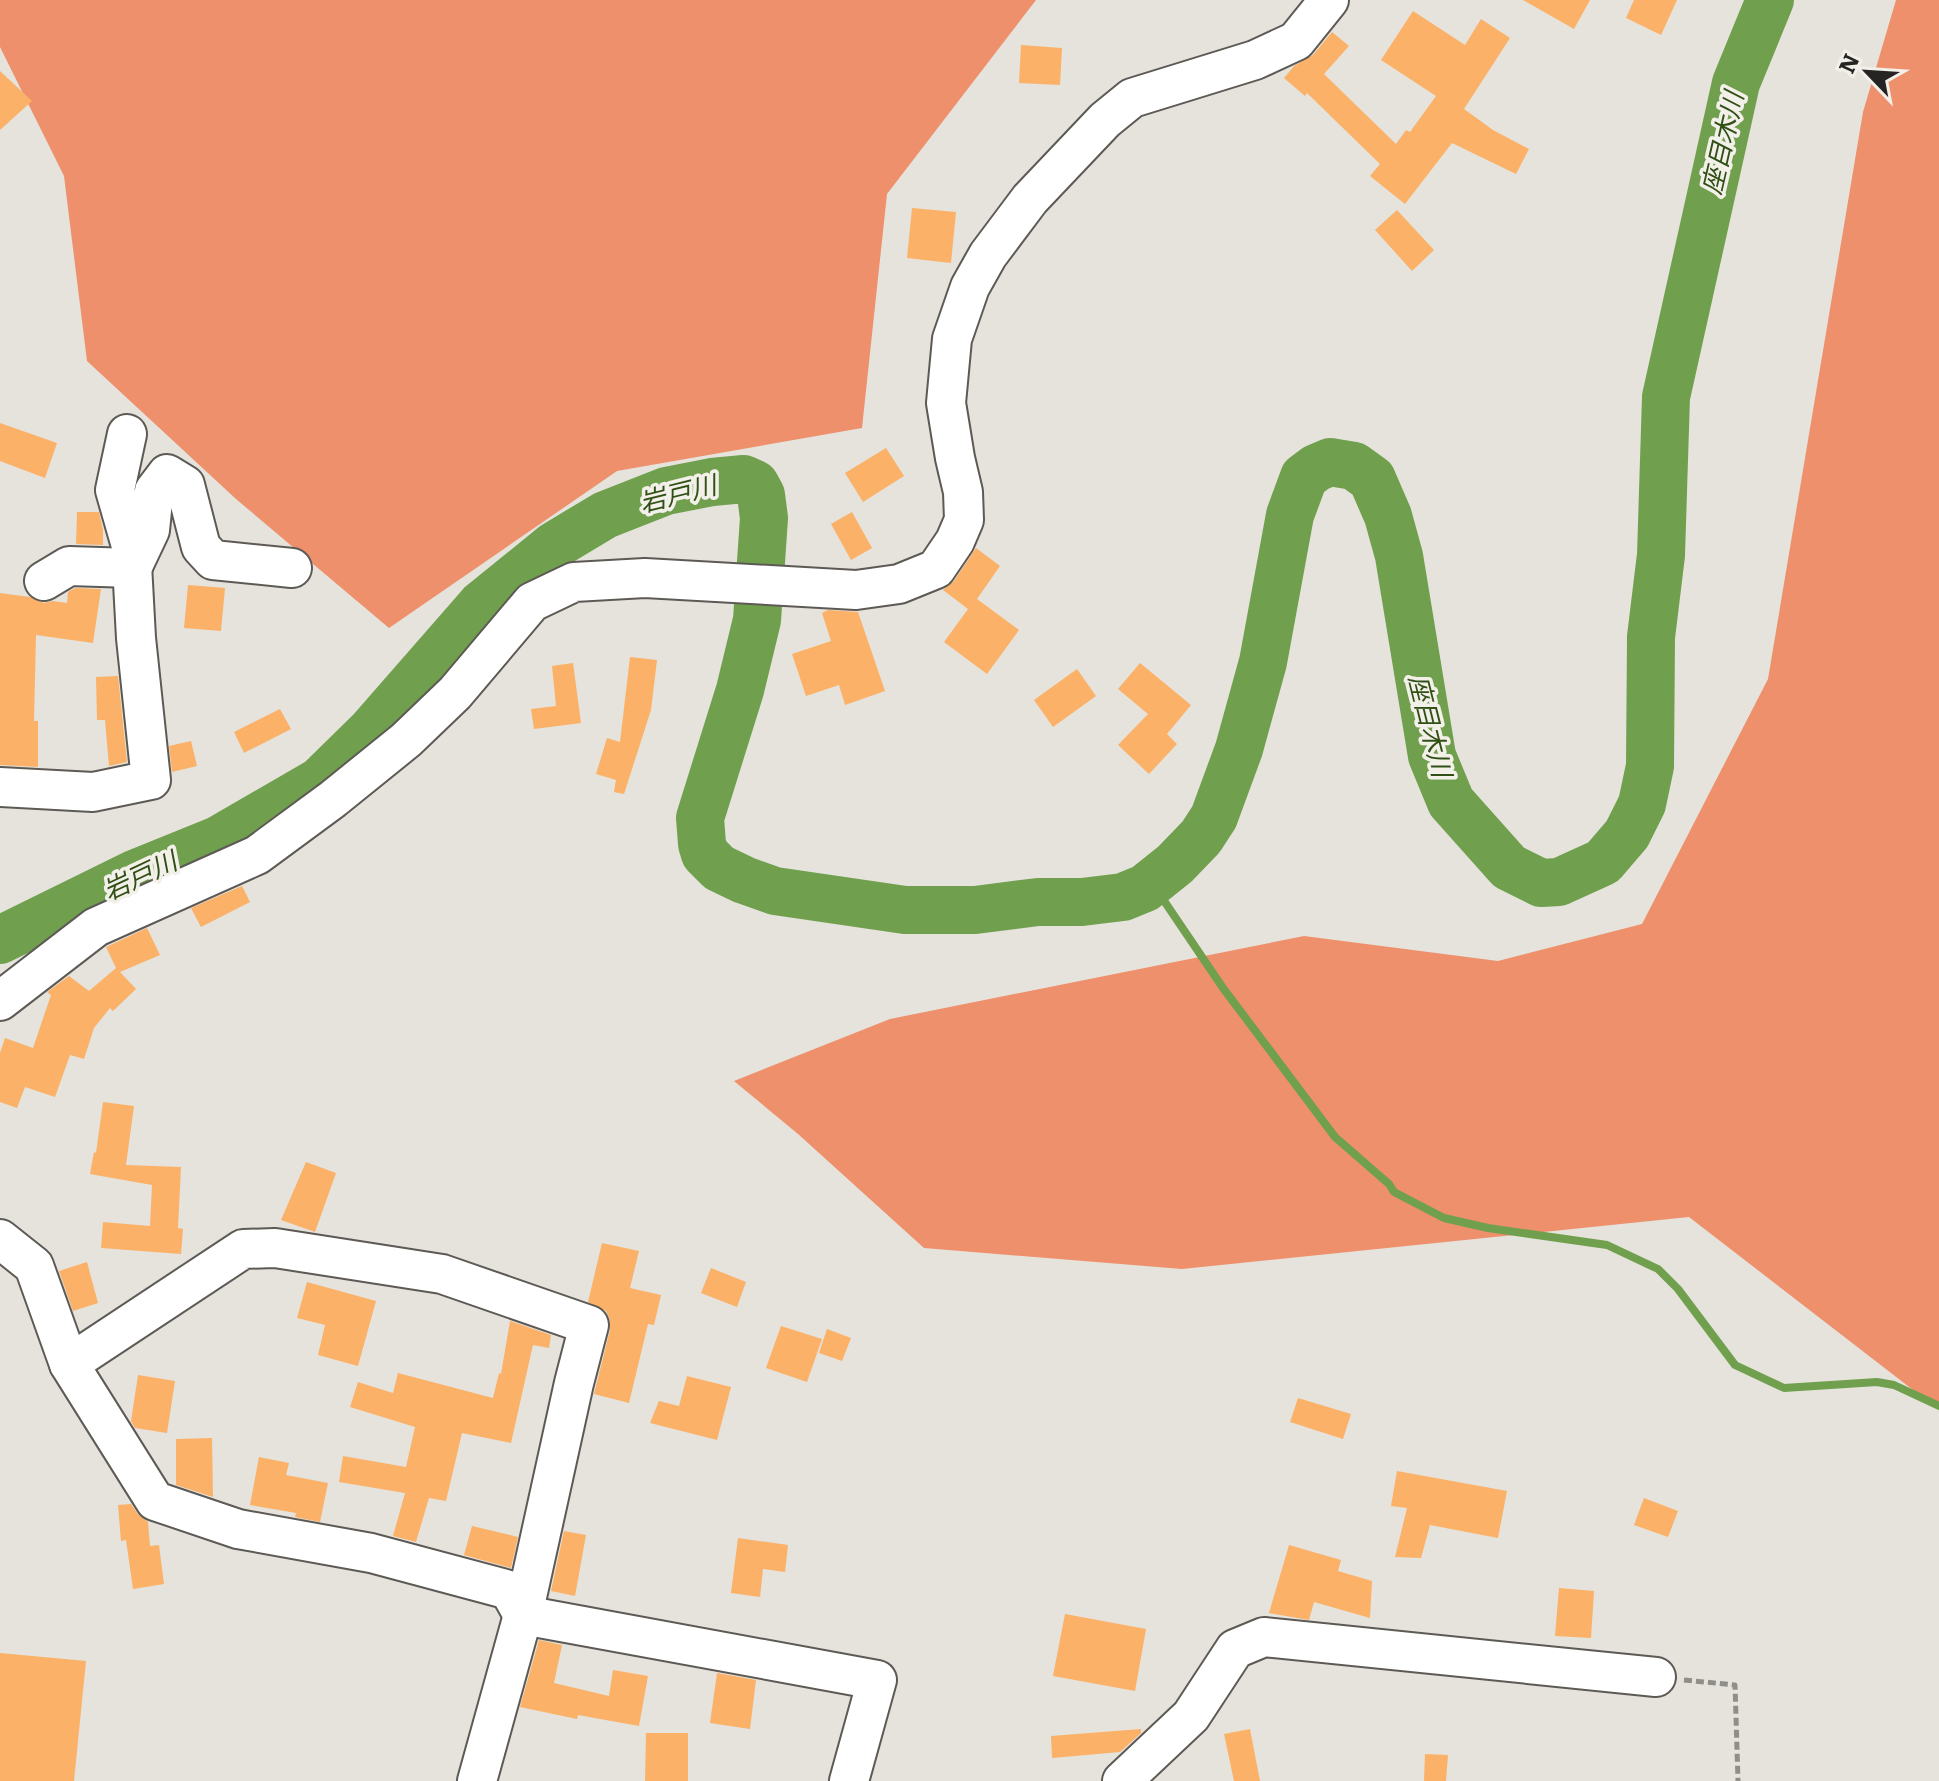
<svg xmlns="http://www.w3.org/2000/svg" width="1939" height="1781" viewBox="0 0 1939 1781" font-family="Literata,'Noto Sans JP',serif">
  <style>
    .forest { fill: #ee906c }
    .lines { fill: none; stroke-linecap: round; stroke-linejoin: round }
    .stream { stroke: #70a04d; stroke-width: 8 }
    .river { stroke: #70a04d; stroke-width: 48 }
    .building { fill: #fbb167 }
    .minor-casing { stroke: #5d5a55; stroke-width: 42 }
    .path { stroke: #8f8e89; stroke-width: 5; stroke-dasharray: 8 4; stroke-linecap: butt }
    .minor { stroke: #fff; stroke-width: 38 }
    .labels { text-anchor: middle; stroke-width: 7; stroke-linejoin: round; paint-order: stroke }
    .water-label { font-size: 26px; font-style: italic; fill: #305016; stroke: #f3f0ea }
  </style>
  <rect width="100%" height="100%" fill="#e5e3dc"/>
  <g class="forest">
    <path d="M0,0h1036l-149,194 -25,234 -245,43 -228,157 -153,-129 -149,-138 -23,-185 -64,-129z"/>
    <path d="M1896,0h43v1410l-250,-193 -507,52 -258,-21 -126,-114 -64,-53 156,-62 414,-83 194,25 144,-37 126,-245 95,-567z"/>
  </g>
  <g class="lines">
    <path class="stream" d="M1152,883l71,105 112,149 54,47 5,8 50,26 44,10 119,17 51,24 20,20 57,76 49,23 93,-6 17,3 45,21"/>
    <path class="river" d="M0,940l134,-66 84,-34 102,-59 50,-49 111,-127 74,-60 50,-30 61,-24 46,-9 32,-3 11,5 6,11 3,23 -7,102 -17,70 -40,128 2,26 3,10 14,14 25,12 31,11 130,19h70l63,-8h44l41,-5 22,-9 30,-24 26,-27 13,-20 25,-68 24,-87 27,-147 14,-38 12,-9 14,-6 24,4 18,13 16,37 11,40 33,200 19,46 58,65 32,16 18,-1 44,-20 24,-28 15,-30 8,-38 1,-129 10,-82 5,-158 70,-314 34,-83"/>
  </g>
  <g class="building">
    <path d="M1523,0h67l-16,29z"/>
    <path d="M1634,0h43l-16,35 -35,-17z"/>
    <path d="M1413,11l52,34 16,-26 29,19 -46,71 29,21 36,19 -13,25 -64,-31 -47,61 -35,-28 10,-12 -73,-71 -2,3 -21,-18 10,-12 19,-11 19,-23 17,14 -25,28 72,70 10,-14 4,2 26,-36 -55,-36z"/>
    <path d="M1021,45l41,3 -2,37 -41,-2z"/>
    <path d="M0,71l32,30 -32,29z"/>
    <path d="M912,208l44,4 -5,51 -44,-5z"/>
    <path d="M1397,210l37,40 -22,21 -37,-41z"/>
    <path d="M0,423l57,20 -12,35 -45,-17z"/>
    <path d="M886,448l18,28 -41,26 -18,-29z"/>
    <path d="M77,512h22l4,18v15l-27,-1z"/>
    <path d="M852,512l20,36 -21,12 -20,-36z"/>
    <path d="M976,548l24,18 -23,33 42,31 -32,44 -43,-32 24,-33 -25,-19 11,-9z"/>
    <path d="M188,585l37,3 -4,43 -37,-3z"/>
    <path d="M75,588l26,1 -8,54 -57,-8 -2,86h4v46l-38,-2v-172l30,4 14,6 9,-2 14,2 1,-11z"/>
    <path d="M828,610l30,2 27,79 -40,14 -6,-20 -33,11 -14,-42 39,-13 -9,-28z"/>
    <path d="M630,657l27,3 -6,50 -27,84 -10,-2 2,-12 -20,-6 11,-36 13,4z"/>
    <path d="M573,663l8,60 -47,6 -3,-20 25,-3 -4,-40z"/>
    <path d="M1140,663l51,42 -24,29 10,10 -28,30 -31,-29 30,-31 -30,-25z"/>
    <path d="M1077,669l19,27 -43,31 -19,-27z"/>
    <path d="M118,676l9,86 -18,4 -4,-46h-8l-1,-43z"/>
    <path d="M280,709l11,20 -47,24 -10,-21z"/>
    <path d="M191,741l6,25 -25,6 -3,-26z"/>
    <path d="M242,886l8,16 -49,25 -10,-19z"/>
    <path d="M147,928l13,27 -40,17 16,17 -23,22 -3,-3 -16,20 -10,31 -14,-4 -15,42 -30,-10 -8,21 -17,-6v-49l5,-15 28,10 18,-53 -4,-3 22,-16 20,15 27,-23 -10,-21z"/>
    <path d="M103,1102l31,4 -8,59 55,2 -3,61 5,1 -2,25 -80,-6 2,-26 47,4 2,-41 -62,-11 4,-22 2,1z"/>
    <path d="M306,1162l30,11 -21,59 -34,-12z"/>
    <path d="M602,1243l37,8 -9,37 31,7 -7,30 -6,-1 -19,79 -35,-9 16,-64v-10l-4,-9 -18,-9z"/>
    <path d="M87,1262l11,41 -25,8 -14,-40z"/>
    <path d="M711,1268l35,14 -9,25 -36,-14z"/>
    <path d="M307,1282l69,19 -18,65 -40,-11 7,-30 -28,-7z"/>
    <path d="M510,1321l41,14 -2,13 -16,-3 -22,98 -49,-10 -16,68 -17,-3 -13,44 -23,-6 12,-43 -66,-11 4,-26 63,11 9,-40 -65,-20 8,-25 35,11 5,-20 95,25 6,-25 2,1z"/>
    <path d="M781,1326l41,13 -15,43 -41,-14z"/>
    <path d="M827,1329l24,9 -9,23 -23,-8z"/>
    <path d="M138,1375l37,6 -8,52 -32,-5 -4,-7z"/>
    <path d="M687,1376l44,11 -14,53 -67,-17 9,-22 20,5z"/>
    <path d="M1298,1398l53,16 -8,25 -53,-17z"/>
    <path d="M212,1438l1,59 -37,-12v-46z"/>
    <path d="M259,1457l30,6 -3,12 42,8 -8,39 -25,-5 1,-4 -46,-8z"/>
    <path d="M1397,1471l110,20 -9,47 -68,-13 -9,33 -26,-1 12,-49 -16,-2z"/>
    <path d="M1644,1498l34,13 -10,26 -34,-12z"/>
    <path d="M131,1504l6,9 11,9 2,24 9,-1 5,39 -31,5 -7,-49 -5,1 -3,-36z"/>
    <path d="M472,1526l46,11 -7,31 -47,-13z"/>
    <path d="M564,1531l22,4 -11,61 -24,-5z"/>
    <path d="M738,1538l50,7 -3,27 -22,-3 -3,28 -29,-4z"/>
    <path d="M1289,1545l52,15 -3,11 34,10 -2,37 -56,-16 -5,18 -40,-7z"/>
    <path d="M1559,1588l35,3 -3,47 -36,-2z"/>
    <path d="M1065,1614l81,15 -11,62 -82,-15z"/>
    <path d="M539,1640l23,5 -8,38 55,13 4,-26 35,6 -9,50 -61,-11 -1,4 -57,-12z"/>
    <path d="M0,1653l86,8 -12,120h-74z"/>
    <path d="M717,1673l39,7 -6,49 -40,-6z"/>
    <path d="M1141,1729v4l-21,19 -68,6 -1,-22z"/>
    <path d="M1250,1729l10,52h-26l-10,-47z"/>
    <path d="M646,1733h42v48h-43z"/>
    <path d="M1425,1754l23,1 -2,26h-22z"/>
  </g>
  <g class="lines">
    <defs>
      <g id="minor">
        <path d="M44,581l25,-15 63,2 18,-38 4,-39 13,-17 18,11 16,62 12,13 79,8"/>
        <path d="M0,787l93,5 58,-12 -15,-142 -5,-92 -16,-56 12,-56"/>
        <path d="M0,1001l96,-74 161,-72 76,-56 73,-59 49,-47 77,-91 42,-20 71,-4 211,12 43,-6 37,-15 19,-28 9,-21 -1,-28 -8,-34 -9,-55 6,-64 18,-52 18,-32 42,-56 75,-79 27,-22 123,-38 41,-19 33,-41"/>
        <path d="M0,1239l34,27 35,98 86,137 83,28 133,24 138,37 14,25 354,65 -28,101"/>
        <path d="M69,1364l174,-115 32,-1 167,26 147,51 -15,58 -51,232 -46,166"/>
        <path d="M1122,1781l69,-65 44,-67 29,-12 392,40"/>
      </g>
    </defs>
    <use href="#minor" class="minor-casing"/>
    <path class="path" d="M1684,1680l51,5 3,96"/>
    <use href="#minor" class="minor"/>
  </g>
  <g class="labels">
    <g class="water-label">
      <text transform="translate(1723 143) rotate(-77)" y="9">座目木川</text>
      <text transform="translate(678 494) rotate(-14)" y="9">岩戸川</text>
      <text transform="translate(1430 726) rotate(76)" y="9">座目木川</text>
      <text transform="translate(140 876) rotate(-25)" y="9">岩戸川</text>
    </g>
  </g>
  <g transform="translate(1867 72) rotate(295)" stroke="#f3f0ea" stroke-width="6" paint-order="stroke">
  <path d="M0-6L14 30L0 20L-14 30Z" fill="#252422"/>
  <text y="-12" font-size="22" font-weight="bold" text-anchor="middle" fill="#252422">N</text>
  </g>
</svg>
